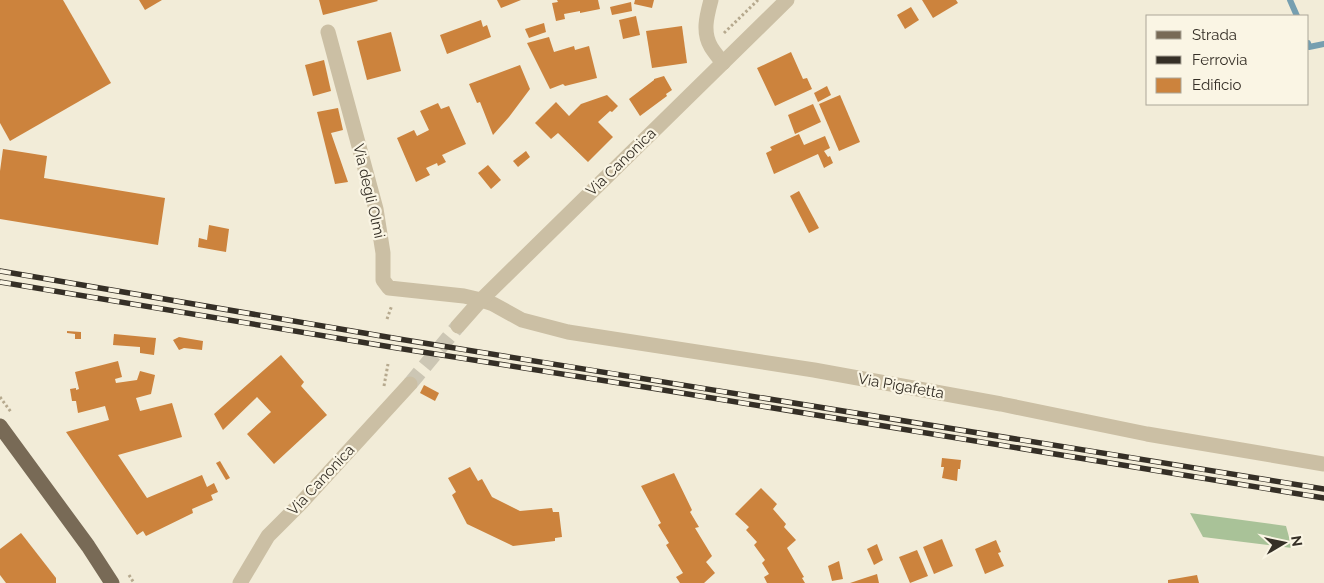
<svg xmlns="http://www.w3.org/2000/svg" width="1324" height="583" viewBox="0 0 1324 583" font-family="Raleway,sans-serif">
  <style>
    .green { fill: #a9c298 }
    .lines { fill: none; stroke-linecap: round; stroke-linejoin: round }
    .stream { stroke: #769fb0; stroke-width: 6 }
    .building { fill: #cc833d }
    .minor-tunnel { stroke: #ccc6b4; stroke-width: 15; stroke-dasharray: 15 8; stroke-linecap: butt }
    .path { stroke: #b6a98e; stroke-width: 3; stroke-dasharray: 2.5 2.5; stroke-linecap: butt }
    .minor { stroke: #cbbfa4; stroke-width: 15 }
    .major { stroke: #786a56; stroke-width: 15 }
    .rail-casing { stroke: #352f26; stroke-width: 5.5 }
    .rail { stroke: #faf5e4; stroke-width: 4; stroke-dasharray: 11; stroke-linecap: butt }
    .labels { text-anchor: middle; stroke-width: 4.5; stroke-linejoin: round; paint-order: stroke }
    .street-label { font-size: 15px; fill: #352f26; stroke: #faf5e4 }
  </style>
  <rect width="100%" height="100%" fill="#f2ecd8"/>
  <path class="green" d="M1190,513l96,13 6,22 -89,-11z"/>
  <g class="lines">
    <g class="stream">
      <path d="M1290,0l7,16"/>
      <path d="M1308,43l1,4 15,-3"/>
    </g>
  </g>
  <g class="building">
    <path d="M0,0h63l48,83 -101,58 -10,-18z"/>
    <path d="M139,0h23l-17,10z"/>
    <path d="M319,0h58l1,1 -55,14z"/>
    <path d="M497,0h24l-20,8z"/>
    <path d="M557,0h41l2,9 -20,4v-2l-16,3 1,5 -9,2 -4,-18 6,-1z"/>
    <path d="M635,0h19l-2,8 -18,-4z"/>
    <path d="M922,0h34l2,3 -25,15z"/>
    <path d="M631,2l1,9 -20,4 -2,-8z"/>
    <path d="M911,7l8,13 -14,9 -8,-14z"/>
    <path d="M636,16l4,19 -17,4 -4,-19z"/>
    <path d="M481,20l2,7 4,-2 4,12 -44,17 -7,-19z"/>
    <path d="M544,23l2,9 -17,6 -4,-9z"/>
    <path d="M682,26l5,37 -35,5 -6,-37z"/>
    <path d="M391,32l10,39 -34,9 -10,-39z"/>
    <path d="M549,37l5,15 20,-6 1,4 14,-4 8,32 -32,8 -2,-2 -13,5 -23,-46z"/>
    <path d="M791,52l12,27 4,-1 5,11 -37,17 -18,-38z"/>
    <path d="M324,60l7,31 -18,5 -8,-31z"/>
    <path d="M520,65l10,24 -21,28 -16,18 -13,-33 -3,1 -8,-19z"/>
    <path d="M664,76l8,14 -6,4 1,2 -27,20 -11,-17 25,-19v-1z"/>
    <path d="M827,86l4,9 -13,7 -4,-9z"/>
    <path d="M607,95l11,11 -6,6 -2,-1 -12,11 15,15 -25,25 -30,-29 -7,6 -16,-16 21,-21 13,14 12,-12z"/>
    <path d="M840,95l20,47 -21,9 -20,-47z"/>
    <path d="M438,103l3,6 8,-3 17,38 -24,11 4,7 -8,4 -1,-3 -11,5 4,7 -14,7 -19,-44 17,-8 3,6 12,-6 -9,-19z"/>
    <path d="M813,104l8,18 -26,12 -7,-19z"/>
    <path d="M338,108l5,22 -12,3 17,49 -13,2 -18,-72z"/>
    <path d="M799,134l5,11 21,-9 5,12 -6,3 4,6 2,-1 3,7 -9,5 -6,-14 -44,20 -8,-21 6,-3 -2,-3z"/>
    <path d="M3,149l44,7 -3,22 121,20 -7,47 -158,-26v-48z"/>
    <path d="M526,151l4,6 -12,10 -5,-6z"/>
    <path d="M488,165l13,15 -10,9 -13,-16z"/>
    <path d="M799,191l20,37 -10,5 -19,-37z"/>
    <path d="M209,225l20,4 -3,23 -28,-5 1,-9 8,2z"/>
    <path d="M67,331l14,1v7h-6v-5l-8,-1z"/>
    <path d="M114,334l42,4 -2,17 -14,-2v-6l-27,-2z"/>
    <path d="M179,337l24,4 -1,9 -18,-2 -5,2 -6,-10z"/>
    <path d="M281,355l23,27 -3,4 26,29 -53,49 -27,-30 24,-22 -14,-15 -34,33 -9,-16z"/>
    <path d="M118,361l4,16 -7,2 1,4 21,-3 3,-9 15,4 -4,19 -15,4 4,13 32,-8 10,34 -64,18 29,43 55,-23 5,12 7,-4 4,9 -7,3 2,5 -21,9 1,4 -47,23 -3,-5 -6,4 -71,-103 43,-12 -4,-14 -27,7 -2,-12h-4l-2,-12 6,-1v2l3,-1 -4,-17z"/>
    <path d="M424,385l15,8 -4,8 -15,-8z"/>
    <path d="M942,458l19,2 -1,9h-2l-1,12 -15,-3 2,-11h-3z"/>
    <path d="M220,461l10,17 -4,2 -10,-17z"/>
    <path d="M470,467l8,14 4,-2 10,18 28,14 32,-3 1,4h6l3,25 -7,1v3l-42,5 -46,-22 -15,-29 4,-3 -8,-14z"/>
    <path d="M674,473l18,37 -2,2 9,15 -4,1 17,28 -6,6 9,11 -11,10h-24l-4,-6 7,-4 -17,-28 3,-2 -11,-18 3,-2 -20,-37z"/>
    <path d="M761,488l16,16 -4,5 13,15 -2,3 12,13 -9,8 17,29 -2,1 3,5h-38l-3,-6 5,-3 -7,-11 3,-3 -11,-15 3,-3 -11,-12 3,-3 -14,-13z"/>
    <path d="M21,533l35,45v5h-50l-6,-8v-26z"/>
    <path d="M942,539l11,27 -19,8 -11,-27z"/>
    <path d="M996,540l5,12 -3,1 6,13 -19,8 -10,-25z"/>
    <path d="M877,544l6,16 -9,5 -7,-16z"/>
    <path d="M917,550l11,26 -18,7 -11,-26z"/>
    <path d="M839,561l4,18 -11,2 -4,-15z"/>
    <path d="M877,574l2,9h-29z"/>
    <path d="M1197,575l2,8h-31v-3z"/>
  </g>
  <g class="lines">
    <path class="minor-tunnel" d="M410,384l48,-58"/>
    <g class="path">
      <path d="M724,33l34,-33"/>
      <path d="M387,319l5,-14"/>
      <path d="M384,386l4,-22"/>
      <path d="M0,397l11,15"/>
      <path d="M129,575l5,8"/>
    </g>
    <g class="minor">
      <path d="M711,0c-4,15 -9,32 0,47 3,5 8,11 12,16"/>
      <path d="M328,32l48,177 7,44v27l6,8 75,8 17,4 12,4 29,16 46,12 246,38 187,34 146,30 177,30"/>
      <path d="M458,326l23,-26 306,-300"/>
      <path d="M240,583l28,-47 33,-33 109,-119"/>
    </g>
    <path class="major" d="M0,426l88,120 24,37"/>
    <defs>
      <g id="rail">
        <path d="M0,271l399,68 925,150"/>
        <path d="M0,282l397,66 254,40 673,110"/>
      </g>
    </defs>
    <use href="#rail" class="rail-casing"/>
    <use href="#rail" class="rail"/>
  </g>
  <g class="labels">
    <g class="street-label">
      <text transform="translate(621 162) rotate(-44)" y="5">Via Canonica</text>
      <text transform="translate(369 191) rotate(77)" y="5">Via degli Olmi</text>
      <text transform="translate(901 386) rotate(10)" y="5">Via Pigafetta</text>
      <text transform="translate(321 480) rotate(-47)" y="5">Via Canonica</text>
    </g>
  </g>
  <rect x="1146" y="15" width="162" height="90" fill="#faf5e4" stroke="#aba698"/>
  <rect x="1156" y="31" width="25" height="8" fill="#786a56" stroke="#aba698"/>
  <text x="1192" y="40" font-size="15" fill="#352f26">Strada</text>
  <rect x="1156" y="56" width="25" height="8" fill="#352f26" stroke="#aba698"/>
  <text x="1192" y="65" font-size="15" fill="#352f26">Ferrovia</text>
  <rect x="1156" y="78" width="25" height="15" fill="#cc833d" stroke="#aba698"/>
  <text x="1192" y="90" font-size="15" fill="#352f26">Edificio</text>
  <g transform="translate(1284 543) rotate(81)" stroke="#faf5e4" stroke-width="4" paint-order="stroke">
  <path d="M0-4L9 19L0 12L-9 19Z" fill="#352f26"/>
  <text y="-8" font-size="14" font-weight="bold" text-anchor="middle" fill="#352f26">N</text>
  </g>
</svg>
